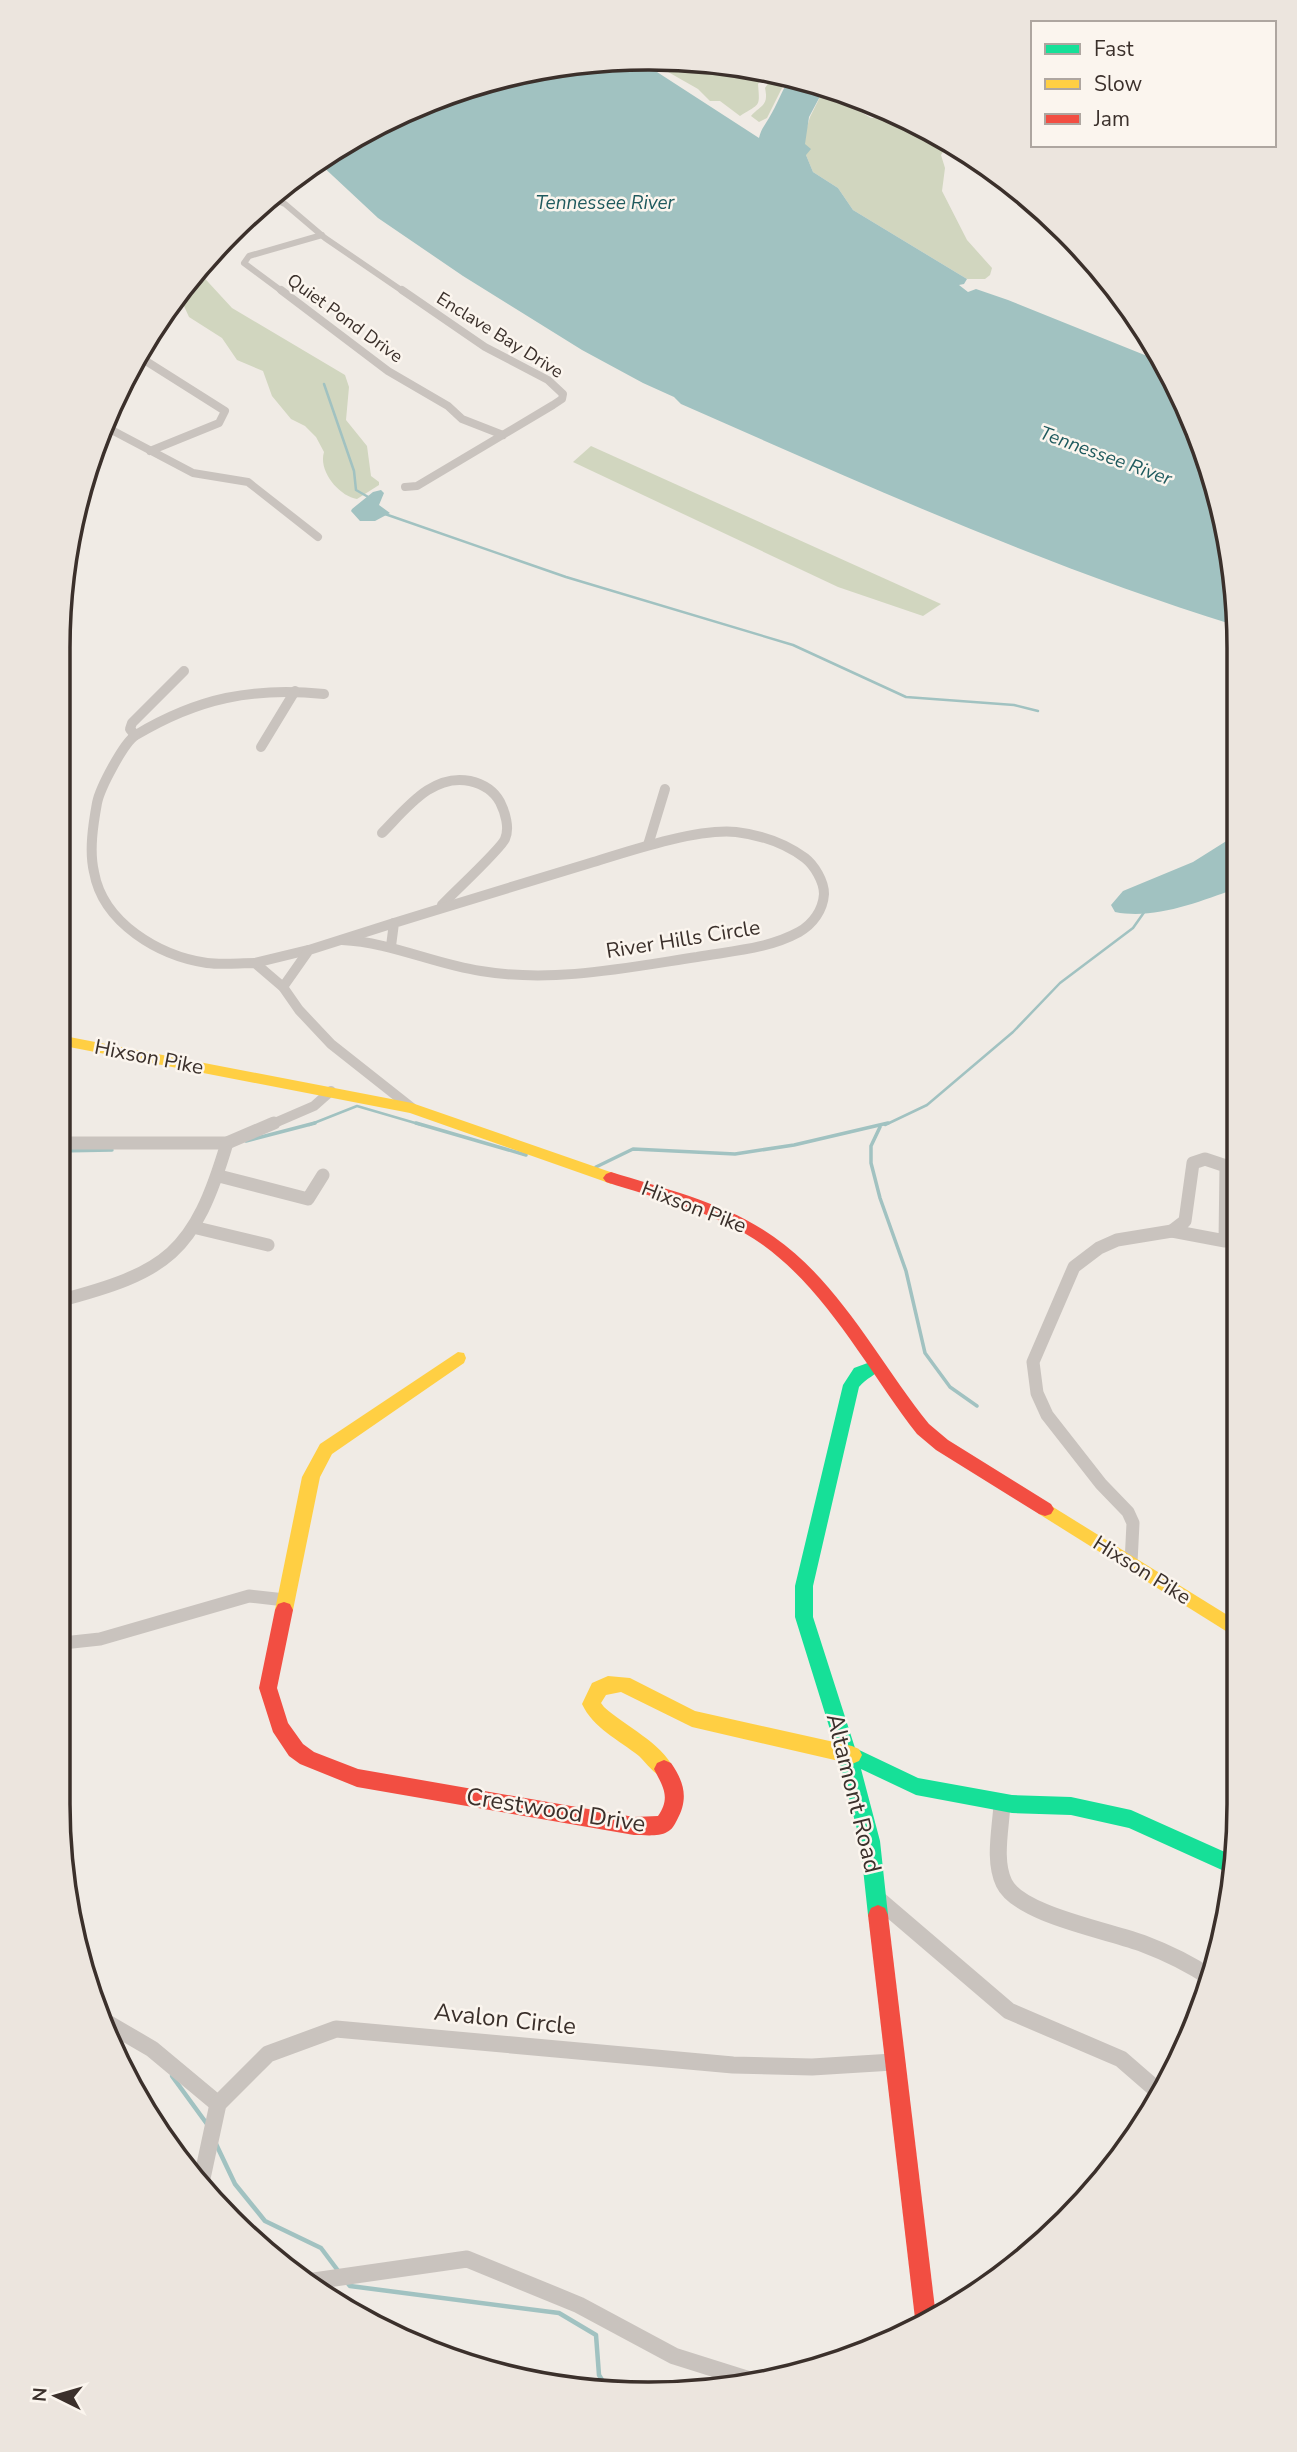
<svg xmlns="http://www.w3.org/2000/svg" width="1297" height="2452" viewBox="0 0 1297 2452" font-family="'Nunito Sans',sans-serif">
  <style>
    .green { fill: #d1d6bf }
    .water { fill: #a1c2c1 }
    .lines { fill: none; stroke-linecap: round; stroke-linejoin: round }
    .stream-far2 { stroke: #a1c2c1; stroke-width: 2.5 }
    .stream-far1 { stroke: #a1c2c1; stroke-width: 3.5 }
    .stream { stroke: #a1c2c1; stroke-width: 4.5 }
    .street-far4 { stroke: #c9c3be; stroke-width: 6 }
    .street-far3 { stroke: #c9c3be; stroke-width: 8 }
    .street-far2 { stroke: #c9c3be; stroke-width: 10 }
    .street-far1 { stroke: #c9c3be; stroke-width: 13 }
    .street { stroke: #c9c3be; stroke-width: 17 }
    .fast { fill: #16e098; fill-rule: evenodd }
    .slow { fill: #ffcf43; fill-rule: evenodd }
    .jam { fill: #f24e42; fill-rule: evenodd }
    .labels { text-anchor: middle; stroke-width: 5; stroke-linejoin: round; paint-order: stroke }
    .far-street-label { font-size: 18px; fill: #3b302b; stroke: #fbf5ee }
    .far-water-label { font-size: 19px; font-style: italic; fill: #1f5a5e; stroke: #fbf5ee }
    .street-label { font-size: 21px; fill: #3b302b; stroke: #fbf5ee }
    .near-street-label { font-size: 24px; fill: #3b302b; stroke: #fbf5ee }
    .rim { fill: none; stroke: #3b302b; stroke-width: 3.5 }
  </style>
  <rect width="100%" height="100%" fill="#f0ebe5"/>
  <g class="green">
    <path d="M647,60h44l77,12 -10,12c2,24 2,19 -18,32l-20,-15h-10l-12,-12z"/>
    <path d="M775,73l13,3 -21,42 -8,4 -8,-6c10,-11 18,-10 14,-28z"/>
    <path d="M825,87l41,15 -5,10 10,6h38l39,26 -7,11 4,13 -3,23 25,49 25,28 -2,7 -5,4h-18l-114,-69 -15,-22 -25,-16 -7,-17 -2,-18 6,-20z"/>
    <path d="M197,270l35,38 113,67 4,12 -3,33 21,26 4,30 8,6v3l-22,14c-18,-3 -39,-28 -33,-47l-8,-15 -11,-11 -14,-7 -19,-23 -9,-25 -26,-11 -15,-22 -33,-21 -11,-24z"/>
    <path d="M591,446l350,158 -18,12 -85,-29 -265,-125z"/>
  </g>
  <g class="water">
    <path d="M640,61l119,77c2,-9 6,-13 10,-20 8,-13 13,-28 22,-42l34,11 -16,30 -4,27 6,5 -5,6 7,17 25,16 15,22 114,69 -3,5 -5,1 9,7 8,-3 32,11 154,62 32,61 40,148v54c-190,-59 -371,-141 -553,-221l-7,-7 -31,-14 -61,-33 -119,-74 -85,-58 -60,-56c74,-53 163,-84 252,-99 23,-3 47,-2 70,-2z"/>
    <path d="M381,490l3,3 -5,12 11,8 -15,8h-15l-9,-10 1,-2 21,-17z"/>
    <path d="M1235,807v82c-37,13 -81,31 -120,23l-4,-7 12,-14 70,-29 35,-22z"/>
  </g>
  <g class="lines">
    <g class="stream-far2">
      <path d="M324,384l30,87 2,19 14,8"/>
      <path d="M385,514l181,63 227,68 113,52 108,8 24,6"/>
      <path d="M309,1125l48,-19 65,19"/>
      <path d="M885,1125l42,-20 86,-73 47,-49 73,-55 12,-17"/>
    </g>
    <g class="stream-far1">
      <path d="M416,1123l110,32"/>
      <path d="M880,1127l-9,19v17l9,35 26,73 19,82 25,34 27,19"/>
      <path d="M246,1141l69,-18"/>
      <path d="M58,1151l54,-1"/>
      <path d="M596,1167l37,-18 102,5 59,-9 94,-22"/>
    </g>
    <g class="stream">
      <path d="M97,2007l9,7"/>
      <path d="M172,2076l35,48"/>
      <path d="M216,2144l19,40 30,37 56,27 18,24"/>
      <path d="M346,2281l4,5 209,27 37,22 3,40 6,10"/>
    </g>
    <g class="street-far4">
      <path d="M269,197l16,7 40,34 79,54"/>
      <path d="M283,292l-39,-29 5,-7 73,-21"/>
    </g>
    <g class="street-far3">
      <path d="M281,290l107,81 60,35 14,13 41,16"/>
      <path d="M402,290l83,57 63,33 15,14 -1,5 -9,6 -136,81 -12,1"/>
      <path d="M138,356l87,55 -6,12 -69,28"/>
      <path d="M104,426l89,47 55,9 70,55"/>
      <path d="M67,559l4,-5 -2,-4"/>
    </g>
    <g class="street-far2">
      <path d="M324,694c-72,-7 -126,4 -188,41 -12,7 -36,53 -39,68 -4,22 -8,48 -3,69 9,51 65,84 113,91 16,2 32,0 48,0l28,24 16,23 32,34 81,64"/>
      <path d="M135,735l-5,-6 2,-6 52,-52"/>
      <path d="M261,747l34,-56"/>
      <path d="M382,833c24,-24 50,-60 88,-52 13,3 24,10 30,21 5,10 10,26 5,37 -4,10 -52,54 -63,66"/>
      <path d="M648,845l17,-56"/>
      <path d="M342,940c48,2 92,24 139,31 72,12 144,-3 216,-14 34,-6 71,-8 102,-25 14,-8 24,-22 25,-38 0,-13 -10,-29 -19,-36 -20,-15 -44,-23 -69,-26 -40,-4 -110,20 -149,32 -65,20 -129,39 -193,59l-3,23"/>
      <path d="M255,963l53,-13"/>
      <path d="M283,987l26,-37 85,-27"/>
      <path d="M270,1125l44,-19 17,-15"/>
    </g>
    <g class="street-far1">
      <path d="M58,1143h169l47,-20"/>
      <path d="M1205,1159l21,7 -1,75 -53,-10 13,-10 8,-58z"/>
      <path d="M219,1176l89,23 15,-24"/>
      <path d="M197,1228l71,17"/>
      <path d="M58,1301c110,-29 136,-47 169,-158"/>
      <path d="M1131,1563l2,-40 -5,-11 -27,-28 -54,-69 -10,-22 -4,-31 41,-95 25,-19 18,-8 55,-9"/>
      <path d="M58,1640l5,3 37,-4 149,-43 36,4"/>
    </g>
    <g class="street">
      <path d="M1002,1803c-1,25 -9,57 2,80 15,32 107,48 140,61 24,9 46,20 67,34"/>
      <path d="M878,1899l131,112 112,48 38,33"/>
      <path d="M104,2021l48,28 66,55"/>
      <path d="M201,2183l17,-79 50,-50 68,-25 397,36 79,2 81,-5"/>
      <path d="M307,2282l160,-23 112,46 95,51 73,23"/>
    </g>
    <path class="fast" d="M873,1361l6,1 2,5c-4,8 -15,11 -22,20l-46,199v31l42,131 63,30 94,17 59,2 60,13 105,47 -3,18 -104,-47 -58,-13 -59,-2 -96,-18 -55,-26 19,72 8,74 -3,7 -7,3 -7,-3 -3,-7 -8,-74 -23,-89 -42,-135v-31l48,-201 11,-17z"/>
    <g class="slow">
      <path d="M59,1035l353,68 204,71 3,4 -8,6 -5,-2 -196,-69 -351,-68z"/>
      <path d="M458,1352l6,1 2,5 -2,5 -132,91 -12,23 -27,133 -3,6 -6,2 -6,-2 -3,-6 27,-133 18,-33z"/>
      <path d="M1045,1502l192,119v17l-198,-124 -3,-5 3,-5z"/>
      <path d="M608,1676l22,2 65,33 157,35 7,3 3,6 -3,6 -7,3 -160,-37 -71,-35 -15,3 -5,8 3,4c22,20 57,35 70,62l-3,6 -7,3c-10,-4 -17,-14 -25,-22 -20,-16 -46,-28 -57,-52l10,-21z"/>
    </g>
    <g class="jam">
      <path d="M611,1172c54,17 116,31 163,65 66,46 105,125 155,187l19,16 103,64 3,5 -3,5 -6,2 -6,-2 -103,-64 -19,-16c-49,-63 -88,-141 -154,-189 -46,-33 -105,-46 -157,-63l-3,-4 3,-4z"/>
      <path d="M284,1602l6,2 3,6 -16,78 11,35 15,21 11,8 44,17 276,48 24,-1c13,-19 5,-29 -4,-47l3,-6 7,-3 7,3c13,19 18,35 6,57 -2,4 -5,10 -10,12 -8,5 -23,3 -33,3l-277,-48 -57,-23 -11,-8 -16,-24 -14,-44 16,-78 3,-6z"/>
      <path d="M878,1905l7,3 3,7 48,402 -20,10 -48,-412 3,-7z"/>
    </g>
  </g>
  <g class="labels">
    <g class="far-street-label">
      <text transform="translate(345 318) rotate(36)" y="6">Quiet Pond Drive</text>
      <text transform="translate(500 335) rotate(32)" y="6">Enclave Bay Drive</text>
    </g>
    <g class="far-water-label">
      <text x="605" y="209">Tennessee River</text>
      <text transform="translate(1106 455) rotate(20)" y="7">Tennessee River</text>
    </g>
    <g class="street-label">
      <text transform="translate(683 939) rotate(-9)" y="7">River Hills Circle</text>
      <text transform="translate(149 1057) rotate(11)" y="7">Hixson Pike</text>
      <text transform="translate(694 1207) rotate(21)" y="7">Hixson Pike</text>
      <text transform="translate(1142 1570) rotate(32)" y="7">Hixson Pike</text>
    </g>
    <g class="near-street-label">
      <text transform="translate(854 1793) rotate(76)" y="8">Altamont Road</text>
      <text transform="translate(556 1810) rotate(9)" y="8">Crestwood Drive</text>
      <text transform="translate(505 2019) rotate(6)" y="8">Avalon Circle</text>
    </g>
  </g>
  <path d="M0 0H1297V2452H0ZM648 70H649A578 578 0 0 1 1227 648V1804A578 578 0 0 1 649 2382H648A578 578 0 0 1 70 1804V648A578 578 0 0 1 648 70Z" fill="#ece5de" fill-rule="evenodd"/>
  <path class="rim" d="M648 70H649A578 578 0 0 1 1227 648V1804A578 578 0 0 1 649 2382H648A578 578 0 0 1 70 1804V648A578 578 0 0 1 648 70Z"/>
  <rect x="1031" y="21" width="245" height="126" fill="#fbf5ee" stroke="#aea6a0" stroke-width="2"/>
  <rect x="1045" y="44" width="35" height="10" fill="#16e098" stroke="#aea6a0" stroke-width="2"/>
  <text x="1094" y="56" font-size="21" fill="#3b302b">Fast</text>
  <rect x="1045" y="79" width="35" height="10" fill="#ffcf43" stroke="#aea6a0" stroke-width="2"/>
  <text x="1094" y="91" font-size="21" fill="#3b302b">Slow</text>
  <rect x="1045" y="114" width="35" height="10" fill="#f24e42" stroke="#aea6a0" stroke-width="2"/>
  <text x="1094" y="126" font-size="21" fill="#3b302b">Jam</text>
  <g transform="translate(56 2396) rotate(275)" stroke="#fbf5ee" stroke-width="5" paint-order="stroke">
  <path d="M0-5L12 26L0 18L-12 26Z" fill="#3b302b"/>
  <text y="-10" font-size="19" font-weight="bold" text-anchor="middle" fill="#3b302b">N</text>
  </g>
</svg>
